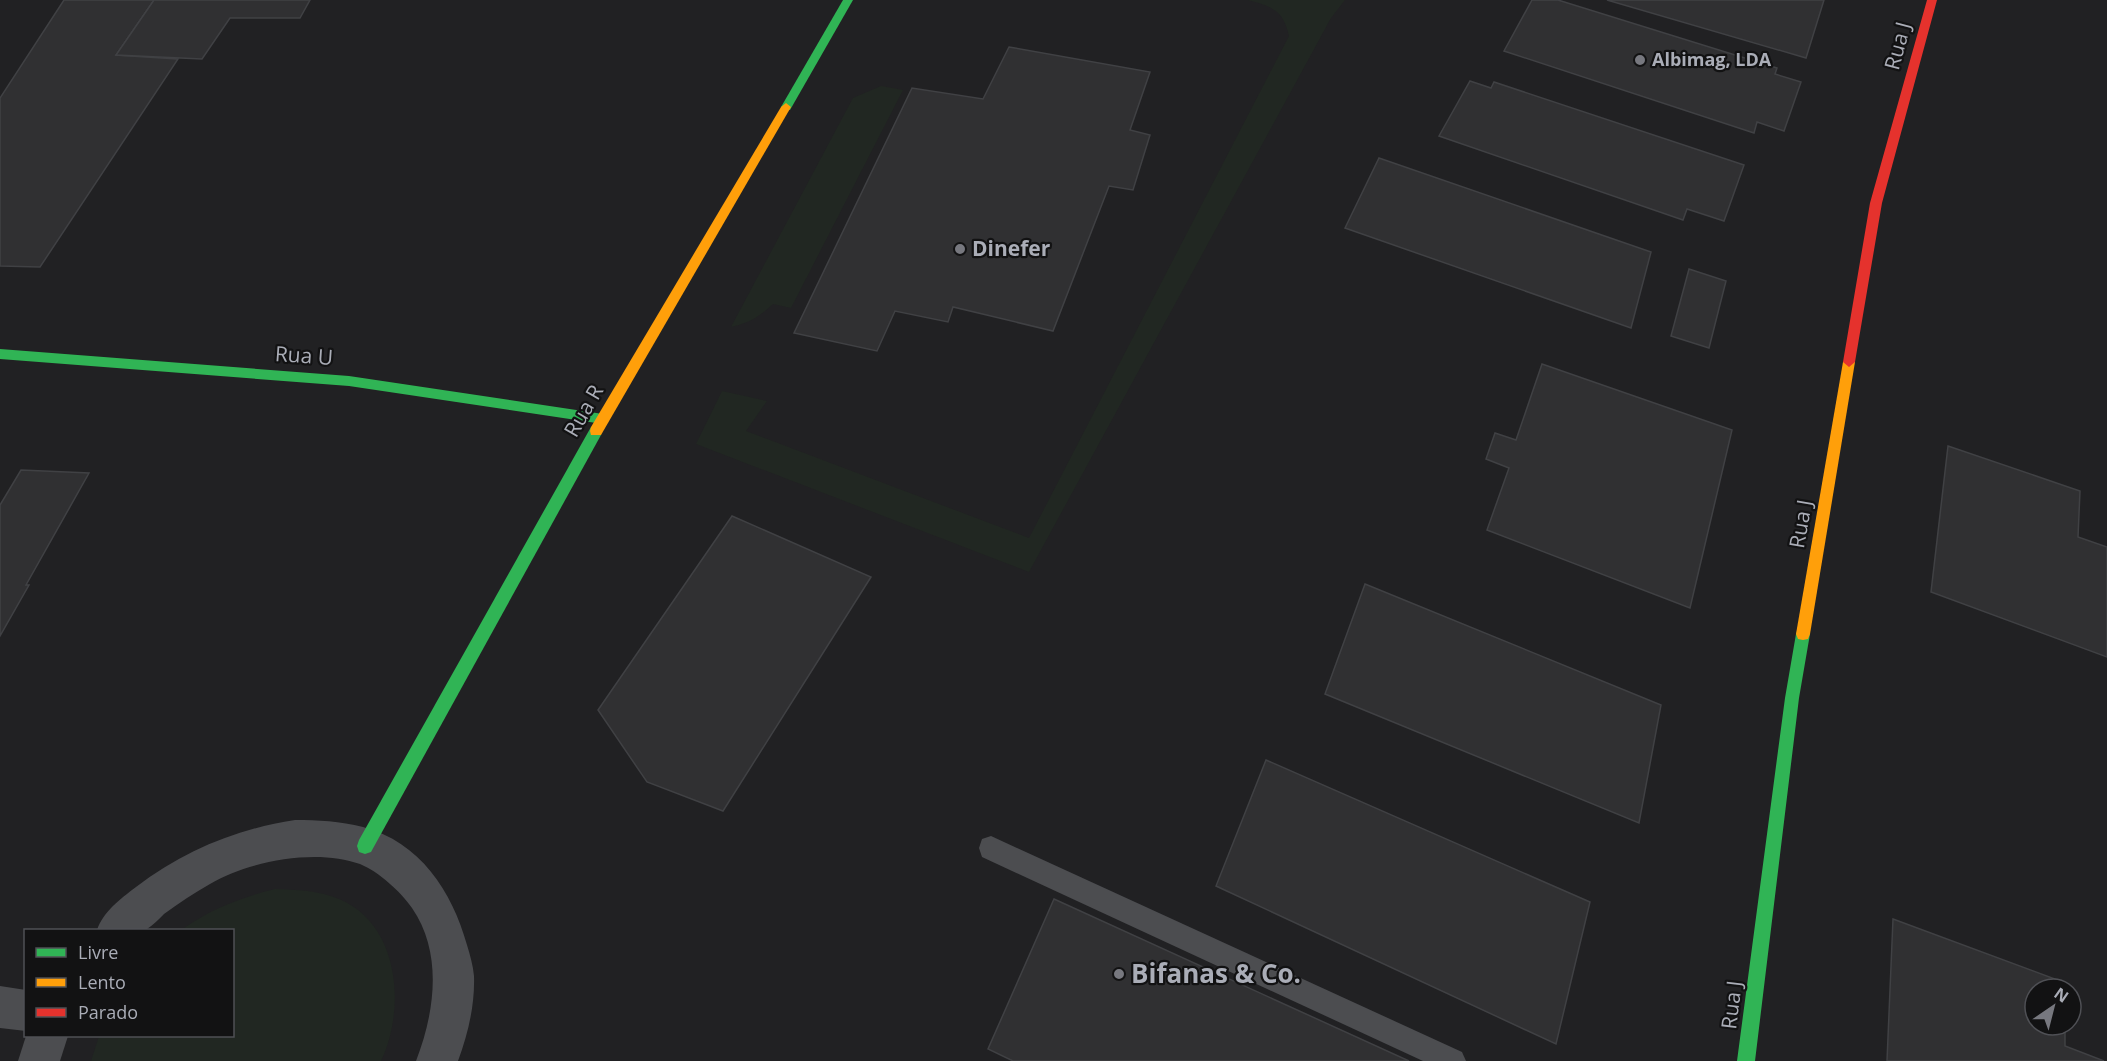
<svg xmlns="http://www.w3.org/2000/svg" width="2107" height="1061" viewBox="0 0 2107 1061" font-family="'Open Sans',sans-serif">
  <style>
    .built { fill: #212123; fill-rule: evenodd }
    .green { fill: #212722 }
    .building { fill: #303032; stroke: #404144; stroke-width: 1.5 }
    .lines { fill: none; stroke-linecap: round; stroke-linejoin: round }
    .lane { fill: #4c4d50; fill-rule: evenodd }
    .street { fill: #4c4d50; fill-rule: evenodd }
    .fast { fill: #30b455; fill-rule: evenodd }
    .slow { fill: #ff9f0a; fill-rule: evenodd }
    .jam { fill: #e5322d; fill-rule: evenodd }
    .poi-dot { fill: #77787f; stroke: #121213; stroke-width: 2 }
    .labels { text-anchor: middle; stroke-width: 4.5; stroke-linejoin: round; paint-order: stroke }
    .far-poi-label { font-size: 18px; font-weight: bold; fill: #aaadb7; stroke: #121213; text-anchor: start }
    .street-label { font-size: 21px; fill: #aaadb7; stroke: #121213 }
    .poi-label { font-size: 21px; font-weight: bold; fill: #aaadb7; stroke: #121213; text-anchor: start }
    .near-poi-label { font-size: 26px; font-weight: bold; fill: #aaadb7; stroke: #121213; text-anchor: start }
  </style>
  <rect width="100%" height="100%" fill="#171718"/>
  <path class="built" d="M0,0h2107v1061h-2107zM26,930h206v106h-206zM2035,989h36v36h-36z"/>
  <g class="green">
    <path d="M1248,0h97l-14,18 -302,554 -333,-128 26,-53 45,10 -21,30 283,107 260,-502c-6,-27 -17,-29 -41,-36z"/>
    <path d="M881,86l22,4 -112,218 -18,-4c-14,13 -24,19 -42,23l122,-229z"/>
    <path d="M275,889c23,1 42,1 64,10 61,25 67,110 42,162h-290l8,-25h133v-106h-51c30,-21 58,-32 94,-41z"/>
  </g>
  <g class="building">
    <path d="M64,0h90l-38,55 62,4 -138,208 -40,-1v-168z"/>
    <path d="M154,0h156l-10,18h-70l-28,41 -86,-4z"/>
    <path d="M1532,0h26l219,68 -2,6 26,8 -17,49 -27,-9 -3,11 -250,-82z"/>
    <path d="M1607,0h217l-18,58z"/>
    <path d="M1009,47l141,25 -20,58 20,5 -17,55 -24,-4 -56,145 -100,-24 -5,15 -53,-11 -18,40 -83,-18 118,-245 71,11z"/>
    <path d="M1470,81l21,7 3,-6 250,83 -20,56 -37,-12 -4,11 -244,-84z"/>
    <path d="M1379,158l272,94 -20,76 -286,-100z"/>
    <path d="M1689,269l37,12 -17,67 -38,-12z"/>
    <path d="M1542,364l190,66 -42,178 -203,-78 22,-62 -23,-9 9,-26 21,7z"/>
    <path d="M1948,446l132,45 -2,46 29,10v110l-176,-65z"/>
    <path d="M21,470l68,3 -63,112h3l-29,51v-131z"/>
    <path d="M732,516l139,61 -148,234 -76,-29 -49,-72z"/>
    <path d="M1365,584l296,121 -22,118 -314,-129z"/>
    <path d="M1266,760l324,142 -34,142 -340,-158z"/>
    <path d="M1054,899l355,162h-396l-25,-12z"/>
    <path d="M1893,919l170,63 1,7h-29v36h30v21l39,15h-217z"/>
  </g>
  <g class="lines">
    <path class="lane" d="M991,836l471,216 4,9h-43l-441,-204 -3,-9 3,-9z"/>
    <g class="street">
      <path d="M295,820c23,0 45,1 68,7 57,15 89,64 104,118 3,10 6,20 7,31 1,29 -6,58 -16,85h-42c19,-49 27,-108 -4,-153 -12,-17 -33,-36 -52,-44 -44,-16 -111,-3 -150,20 -16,9 -31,19 -46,30 -5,5 -11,11 -17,15 -7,5 -39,1 -50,1 6,-18 23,-31 39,-43 48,-36 100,-58 159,-67z"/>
      <path d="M0,986l26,4v41l-26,-3z"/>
      <path d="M26,1036h42l-8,25h-42z"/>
    </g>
    <g class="fast">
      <path d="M843,0h10l-63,110h-8l-1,-3z"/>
      <path d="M0,349l349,27 254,38 6,5 -6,5 -254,-38 -349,-27z"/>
      <path d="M596,426l5,1 1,4 -1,4 -230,417 -6,2 -6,-2 -2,-6 2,-6 232,-413z"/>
      <path d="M1803,628l5,1 2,5 -11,64 -44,363h-18l48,-363 11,-64 2,-5z"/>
    </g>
    <g class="slow">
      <path d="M786,103l5,4 -190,328h-10l-1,-4 1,-4 190,-320z"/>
      <path d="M1849,357l6,5 -45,272 -2,5 -5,1 -5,-1 -2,-5 47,-272z"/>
    </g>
    <path class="jam" d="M1927,0h10l-55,203 -27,159 -6,5 -6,-5 27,-159z"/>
  </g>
  <g class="poi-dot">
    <circle cx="1640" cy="60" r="6"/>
    <circle cx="960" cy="249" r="6"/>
    <circle cx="1119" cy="974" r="6"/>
  </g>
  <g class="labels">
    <g class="far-poi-label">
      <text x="1652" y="66">Albimag, LDA</text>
    </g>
    <g class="street-label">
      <text transform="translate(1898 46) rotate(-75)" y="7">Rua J</text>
      <text transform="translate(304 356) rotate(4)" y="7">Rua U</text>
      <text transform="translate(584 411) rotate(-60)" y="7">Rua R</text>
      <text transform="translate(1801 524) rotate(-80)" y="7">Rua J</text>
      <text transform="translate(1732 1005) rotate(-83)" y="7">Rua J</text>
    </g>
    <g class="poi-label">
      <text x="972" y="256">Dinefer</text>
    </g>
    <g class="near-poi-label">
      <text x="1131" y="983">Bifanas &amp; Co.</text>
    </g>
  </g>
  <rect x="24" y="929" width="210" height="108" fill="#121213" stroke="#4f5055" stroke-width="1.5"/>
  <rect x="36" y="948" width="30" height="9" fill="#30b455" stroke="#4f5055" stroke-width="1.5"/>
  <text x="78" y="959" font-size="18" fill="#aaadb7">Livre</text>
  <rect x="36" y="978" width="30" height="9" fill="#ff9f0a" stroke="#4f5055" stroke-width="1.5"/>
  <text x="78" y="989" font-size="18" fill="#aaadb7">Lento</text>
  <rect x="36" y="1008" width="30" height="9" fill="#e5322d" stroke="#4f5055" stroke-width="1.5"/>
  <text x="78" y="1019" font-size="18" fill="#aaadb7">Parado</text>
  <g transform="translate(2053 1007) rotate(35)"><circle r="28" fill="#121213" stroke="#4f5055" stroke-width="1.5"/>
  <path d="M0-4.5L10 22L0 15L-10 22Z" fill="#77787f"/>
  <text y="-9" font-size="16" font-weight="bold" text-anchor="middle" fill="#aaadb7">N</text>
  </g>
</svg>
